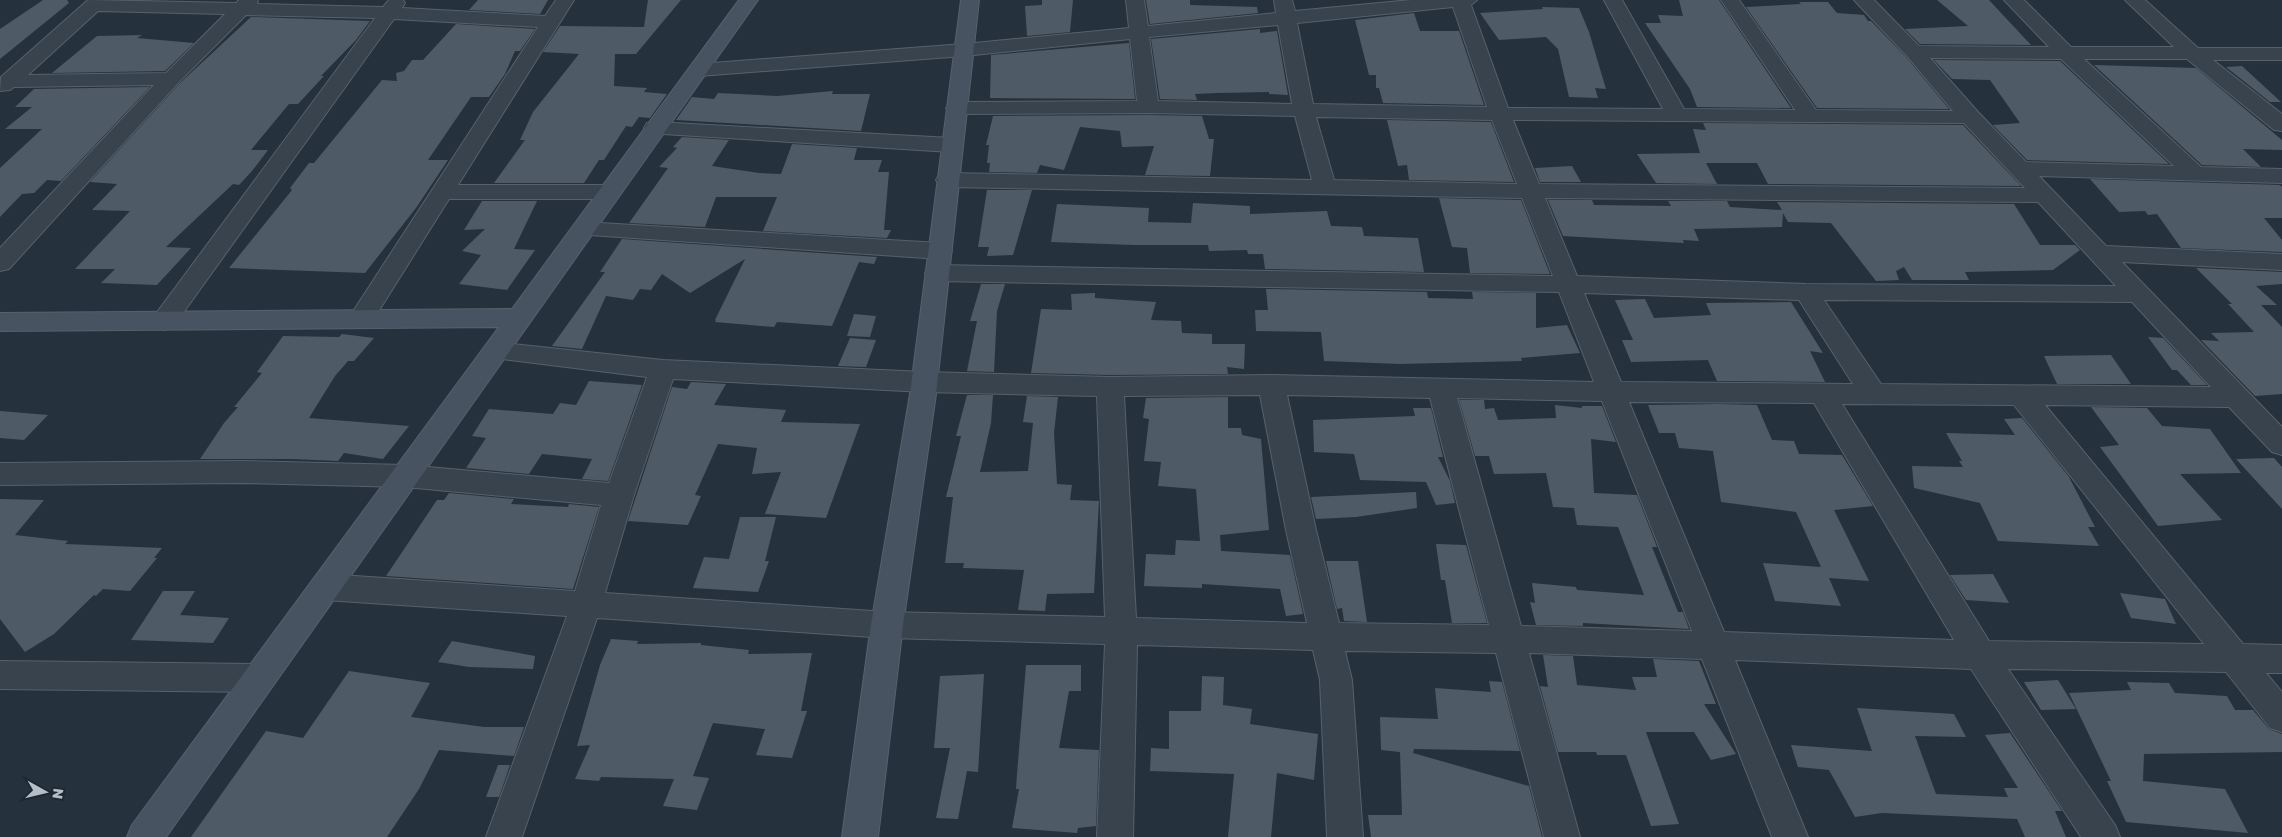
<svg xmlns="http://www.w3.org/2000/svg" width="2282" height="837" viewBox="0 0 2282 837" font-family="'Golos Text',sans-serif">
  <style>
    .building { fill: #4e5b67 }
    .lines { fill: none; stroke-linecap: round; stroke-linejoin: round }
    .street-casing { stroke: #57616b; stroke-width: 2 }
    .secondary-casing { stroke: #57616b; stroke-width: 2 }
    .street { fill: #39434d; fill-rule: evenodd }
    .secondary { fill: #475360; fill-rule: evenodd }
  </style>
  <rect width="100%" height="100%" fill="#25323d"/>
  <g class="building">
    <path d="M43,0h24l2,3 -69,56v-30z"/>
    <path d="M478,0h70l-8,14 -71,-4z"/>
    <path d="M648,0h33l-45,54h-21l-1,32 33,2 -3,4 23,2 -17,24 -11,-1 -7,10 -6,-1 -22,34h-5l-15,23h-90l31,-43h-5l13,-28 46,-58 -36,-2 17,-26 84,1z"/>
    <path d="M1042,0h31l-3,32 -43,4 -2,-30 17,-1z"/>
    <path d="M1146,0h44v5l67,2 1,6 -108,11z"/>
    <path d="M1679,0h40l72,108 -94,-1 -7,-18 -45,-66h16l-3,-8 25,1z"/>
    <path d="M1937,0h52l42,45 -111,-1 -15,-15 63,-3z"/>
    <path d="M1799,2h29l9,11 27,2 4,6h3l35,36 43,52 -132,-1 -71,-101 55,-3z"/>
    <path d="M1542,7l37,1 10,24 17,57 -11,-1 3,10 -29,-1 -11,-48 -12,-12 -47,3 -19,-27 63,-4z"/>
    <path d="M1414,13l6,18h39l25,74 -101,-2 -4,-15h-3v-13h-7l-14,-55z"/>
    <path d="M251,17l119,4 -14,19 -35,36h3l-26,28h-9l-38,46h17l-16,21 -13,14 -6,-1 -67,63 25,1 -34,37 -56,-2 14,-14h-40l55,-58 -38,-1 25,-26 -27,-2 89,-98z"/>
    <path d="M456,24l79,5 -15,22h-5l-10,23 -16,23h-18l-43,63h20l-32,48 -51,65 -136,-5 63,-78 -2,-2 19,-25h5l68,-83 15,1 -1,-8 8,-2 8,-11h11z"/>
    <path d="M1260,29v4l17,-2 11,64 -19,-1v-2l-51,1 -23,1 2,6 -37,-1 -9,-60z"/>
    <path d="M142,35l-5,3 57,5 -29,28 -113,2 45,-37z"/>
    <path d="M1129,43l6,56 -145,-1 1,-43z"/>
    <path d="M1934,60l126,1 109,103 -142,-4 -34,-35 27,-2 -30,-43 -38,-1z"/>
    <path d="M2094,65l102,3 86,72v10l-39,-1 18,18 -59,-2z"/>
    <path d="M2242,66l39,36h-11l-44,-35z"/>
    <path d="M150,87l-89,94 -14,-1 -13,13 -12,1 -22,23v-49l42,-39h-37l27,-22h-17l19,-18z"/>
    <path d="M833,91l-1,3h38l-9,37 -185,-11 16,-23 22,2 4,-6 59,3z"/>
    <path d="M1148,115l54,1 7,23h5l-4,37 -65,-1 9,-29 -32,1 -2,-16 -40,-4 -16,43 -24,-5 -3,8 -48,-1 1,-9h-3l2,-18h-3l7,-29z"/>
    <path d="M1387,120l104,2 23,60 -105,-2 -2,-15 -9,1z"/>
    <path d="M1703,123l260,2 58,61 -253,-2 -11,-21h-51l11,21 -61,-1 -19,-29 63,-1 -7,-24 13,1z"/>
    <path d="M682,137l47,3 -17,26 47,7 22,1 11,-30 65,4 -3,12h28l-4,12h11l-5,58h7l-4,8 -124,-7 14,-34h-61l-11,30 -76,-4 39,-55 -9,-1 18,-19 -4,-1z"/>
    <path d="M1572,166l9,16h-41l-5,-14z"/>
    <path d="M2090,179l190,6 2,2v31h-18l18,22v12l-101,-4 -24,-34 -9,1 -3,-4 -26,1z"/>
    <path d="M987,190h45l-19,65 -26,1 2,-9h-11z"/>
    <path d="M1439,198l82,2 29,74 -80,-1 -3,-25 -15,-1z"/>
    <path d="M1548,200h44l2,5 77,1 -3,-5h59l3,6 52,3 -5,-8 237,2 26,41h35l5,5 -27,20 -88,2 4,8h-57l-8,-13 -8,4 3,9 -23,1 -45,-58 -43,-1 -5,-9 -1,14 -88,2 5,12 -16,-1 1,3 -121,-7z"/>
    <path d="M482,201h55l-23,48 21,1 -28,40 -48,-6 22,-29 -19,-4 23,-22 -21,1z"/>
    <path d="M1193,203l57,3v8l77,-3 4,15 31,1 2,9 54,2 6,34 -159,-3 -2,-15h-15l-1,-4 -38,1 -1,-6h-74l-83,-3 6,-38 92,4 -1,14 43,1z"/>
    <path d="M622,239l255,18 -3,7 -15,-2 -27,64 -55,-4 -3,5 -59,-5 1,-2h-1l30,-61 -55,34 -28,-19 -11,16 -11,-1 -7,11 -27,-4 -24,53 -30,-3 53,-74h-5z"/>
    <path d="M2196,268l86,4v12l-26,2 21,19h-16l21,22v67l-27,2 -54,-56 18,1 -8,-8 43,-1 -26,-28h4z"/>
    <path d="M981,284h24l-8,27 -3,61 -27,-1 10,-50h-7z"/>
    <path d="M1266,289l161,3 1,6 45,1 -1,-7 64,1v35l31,-3 13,28 -59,5 1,3 -122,3 -76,-3 -3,-29 -65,-1 -1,-21h13z"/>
    <path d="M1095,293v5l61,4 -5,18 30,1 1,12 30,1v10h33l-1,25 -17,-2 1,7 -118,1 -79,-2 10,-64 31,1 -1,-16z"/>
    <path d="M1645,299l9,19 57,-3 -5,-12 85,-1 32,51 -13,-2 15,31 -108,-1 -9,-21 -77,2 -9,-22h11l-18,-40z"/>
    <path d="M854,314l22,2 -6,21 -23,-1z"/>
    <path d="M342,334l32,4 -20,23h-6l-13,15 -26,42 100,8 -26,33 -39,-6 -6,8 -46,-2h-92l24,-36 14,-16h-4l28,-34 -5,-1 26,-36 56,1z"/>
    <path d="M2148,337l15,1 44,47h-16l-14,-15h-5z"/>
    <path d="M850,338l26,2 -10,27 -28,-1z"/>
    <path d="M2111,355l20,29h-74l-13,-28z"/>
    <path d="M589,381l53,4 -34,96 -26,-2 10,-20 -50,-5 -13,20 -63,-6 20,-30 -14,-2 17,-27 64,5 7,-11 16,2z"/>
    <path d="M691,382l35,2 -12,21 72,5 -5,12 79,2 -34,94 -61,-4 16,-42 -29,2 5,-26 -39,-4 -23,51 6,1 -13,29 -60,-4 44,-134 15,2z"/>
    <path d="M967,395h26l-2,28 -11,49 48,-1 5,-48 -10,-1 4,-26 31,1 -4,36 3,51 15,1 -2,15 29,1 -5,92 -47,1 -2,17 -27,-1 6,-40 -61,-2 1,-5h-19l8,-66h-7l15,-61h-5z"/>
    <path d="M1228,397v31h13l1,7 19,4 8,91 -49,5 1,16 69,4 13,59 -17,2 -6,-27 -78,-5v4l-58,-2 2,-32 29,1 1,-15 24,1 -4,-52 -38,-3 3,-24 -17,-1 5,-42 -6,-1 3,-20z"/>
    <path d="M1459,400h25l1,9 9,-1 4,12 58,-2 -1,-13 27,3v-2h20l14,36 -25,-3 3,54 43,2 20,52h-5l26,65h5l6,17 -106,-6v3l-47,-1 -6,-23 5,1 -3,-20 44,4 1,3 67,5 -26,-68 -41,-2 -3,-17 -21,-1 -7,-34 -52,1 -5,-18h-14z"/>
    <path d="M1717,404l40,1 15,35 22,1 5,13 43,1 31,51 -39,4 35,71 -40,-3 12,28 -66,-5 -12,-38 58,4 -25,-55 -75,-10 -8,-51 -34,-3 -4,-15h-16l-11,-28z"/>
    <path d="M2091,407l56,1 15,18 48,3 31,44 -61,1 42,46 -64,6 -58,-79 19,-2z"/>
    <path d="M1413,408h18l12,49h-5l12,24 5,22 -19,2 -10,-23 -66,-2 -6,-26 -40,-2 -1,-32 102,-4z"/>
    <path d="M0,411l48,4 -24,25 -24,-2z"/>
    <path d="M2022,418l47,59 26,50h-7l11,19 -101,-5 -18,-38 -66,-15 -2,-22 51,1 -4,-6h3l-16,-28 69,2 -11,-16z"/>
    <path d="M2274,458l8,9v42l-46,-50z"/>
    <path d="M1416,492l1,16 -61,9 -40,2 -5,-22z"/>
    <path d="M449,493l65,6 -3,5 57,3 1,-3 30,3 -26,82 -187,-13 51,-76h7z"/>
    <path d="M0,499l44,1 -29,35 53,6 -3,3 97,4 -8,10h3l-27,33 -27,-2 -7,7 -2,-1 -40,39 -29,18 -25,-33z"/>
    <path d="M740,517h36l-11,44h4l-11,31 -65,-4 11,-31 25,2z"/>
    <path d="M1436,544l30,1 21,78h-35l-7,-43h-4z"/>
    <path d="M1326,561h32l9,61 -23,-1 -2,-13 -5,1z"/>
    <path d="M1993,574l16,29 -43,-3 -16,-25z"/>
    <path d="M163,591h32l-15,24 49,3 -16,25 -82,-3z"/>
    <path d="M2120,593l45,6 11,25 -45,-6z"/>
    <path d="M611,639l27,2 -1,3 64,-1v2l48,5 -1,4 64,-1 -11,58h6l-15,47 -36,-3 9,-26 -52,-6 -20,53 16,2 -12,32 -34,-4 11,-27 -73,-2 -2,4 -24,-2 15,-34 -13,1 23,-81z"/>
    <path d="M452,641l83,15 -2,13 -64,-2 -31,-5z"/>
    <path d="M1543,655l30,1 4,29 59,5 -4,-13h25l-4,-18 46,2 17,43h-12l32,50 -25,6 -17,-28h-48l33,92 -28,2 -25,-71h-29l-1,-3h-38l-18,-66 8,1z"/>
    <path d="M1026,665h55v26h-12l-10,57 40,2 -3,76 -18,2 -1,5 -65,-5 7,-39h-3l1,-15z"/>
    <path d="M349,671l81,12 -19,34 73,10h40l-10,29 -75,-6 -20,39 -32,48h-196l75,-106 37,7z"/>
    <path d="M984,674l-6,98 -11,-1 -9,48 -22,-1 14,-70h-16l6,-72z"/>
    <path d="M1202,676l22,1 -1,28 29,4 -2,15 68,10 -4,46 -37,-7 -6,64h-43l6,-63 -84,-3 1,-23 18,1v-38h32z"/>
    <path d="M2058,680l18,29 -35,1 -17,-28z"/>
    <path d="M1489,681l13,1 18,69 -106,-2 -1,4 116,33 13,51h-171l-3,-22h34l-2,-63 -19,-2 -1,-33 58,2 -3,-31 56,4z"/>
    <path d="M2127,682l42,1 6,10 52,3 8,14h18l16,19 13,5v18l-138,2 -1,27 82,8 23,44 -122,-11 -19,-41h4l-42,-88 62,-3z"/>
    <path d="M1857,708l97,6 12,23 -51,-1 21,58 72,3 -4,-9h14l-33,-53 25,-2 52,78h-7l11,26h-41l-8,-18 -135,-6 -27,4 -26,-47 -31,-3 -7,-22 81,6z"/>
    <path d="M498,765h12l-11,32h-13z"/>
  </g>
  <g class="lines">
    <defs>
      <g id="street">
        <path d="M88,0l148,3 3,-3h19l-1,4 126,3 6,-7h14l2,3 -3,5 143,8 11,-16h18l-116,185h151l8,2 3,5 -3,5 -8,2h-160l-79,126 -9,3 -9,-3 -4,-6 4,-6 186,-286 -144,-8 -221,308 -9,3 -9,-3 -4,-6 4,-6 220,-297 -129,-3 -68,68 -169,186 -9,2v-23l154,-163 -140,2 -4,3 -10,1 1,-14zM98,11l127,3 -59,59 -138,2z"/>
        <path d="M1126,0h18l4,26 128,-13 -2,-13h18l3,11 116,-11h66l-6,5 37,103 155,1 -59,-109h18l62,109 111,1 -74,-110h18l77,110 137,1 -46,-55 -53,-56h20l45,46 130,1 -45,-47h20l47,47h103l-49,-47h20l53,48h84v12h-69l69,54v17l-8,-1 -87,-71h-103l117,108 81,2v14l-243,-7 67,70 176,8v16l-160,-8 160,165v28l-10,-3 -43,-45 -184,-2 198,239 39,1v28h-16l16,19v40l-12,-4 -44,-56 -218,-3 107,156 5,12h-39l-110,-168 -236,-9 73,177h-36l-70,-178 -173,-6 51,184h-36l-48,-184 -151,-2 7,29 11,157h-36l-7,-157 -7,-30 -176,-5 -4,192h-36l8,-193 -218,-6 -290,-20 -75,219h-36l81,-221 -242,-16 -11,-4 -4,-9 4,-9 11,-4 250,17 26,-86 -196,-18 -163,-4 -242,2v-22l242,-2 163,4 204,18 38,-106 -161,-20 -4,-6 4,-6 9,-3 168,18 261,12 186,5 162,-2 322,7 -35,-90 -622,-11 -9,-2 -3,-6 3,-6 9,-2 616,11 -31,-78 -575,-11 -8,-2 -3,-5 3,-5 8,-2 365,7 -17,-64 -147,-3 -191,1 -7,-2 -4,-4 4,-4 7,-2 180,-1 -7,-62 -166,17 -265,20 -7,-2 -3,-4 3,-4 7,-2 265,-20 165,-16zM1453,7l34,100 -174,-3 -16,-81zM1278,25l14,79 -134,-3 -9,-64zM1930,58l131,1 113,107 -148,-4 -48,-50zM1316,117l176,3 25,64 -183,-4zM1513,120l451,3 61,65 -486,-4zM1545,198l493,4 78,84 -310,-2 -229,-8zM1584,293l215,7 54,84 -232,-2zM1824,300l308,2 79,85 -330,-3zM673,379l251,13 173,4 8,221 -218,-5 -282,-19 29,-98zM1260,395l26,135 21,93 -171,-5 -12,-222zM1287,395l143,3 59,227 -150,-2 -23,-93zM1457,398l145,3 90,230 -171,-5zM1629,402l185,1 140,237 -230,-8zM1842,404l172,1 190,239 -215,-3z"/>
        <path d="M655,122l296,16 8,2 3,5 -3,5 -8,2 -304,-19 -3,-5 3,-5z"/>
        <path d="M583,222l357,21 8,3 4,5 -4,5 -8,3 -365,-25 -4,-5 4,-5z"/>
        <path d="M0,661l259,3 12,4 4,10 -4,10 -12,4 -259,-3z"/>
      </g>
      <g id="secondary">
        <path d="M739,0h19l-592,837h-39l5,-12 367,-498 -499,4v-18l512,-4z"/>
        <path d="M961,0h18l-43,394 -33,231 -25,212h-36l29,-212 39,-231z"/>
      </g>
    </defs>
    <use href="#street" class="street-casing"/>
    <use href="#secondary" class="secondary-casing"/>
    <use href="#street" class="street"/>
    <use href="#secondary" class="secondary"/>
  </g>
  <g transform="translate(45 792) rotate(98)" stroke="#1e2832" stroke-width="4" paint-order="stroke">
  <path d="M0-4L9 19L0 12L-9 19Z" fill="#b5bec8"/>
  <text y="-8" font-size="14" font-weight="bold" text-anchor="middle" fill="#b5bec8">N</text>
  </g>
</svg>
